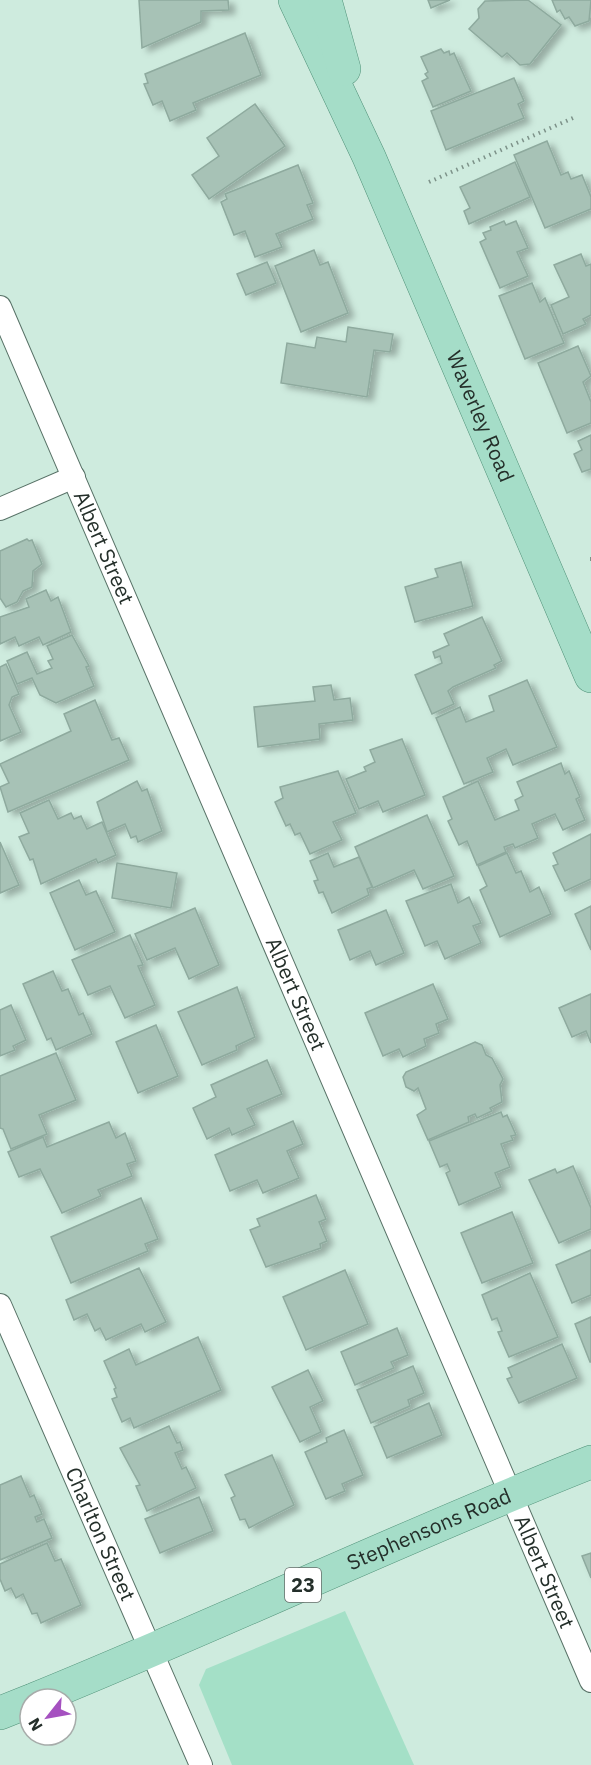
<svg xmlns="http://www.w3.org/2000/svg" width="591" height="1765" viewBox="0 0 591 1765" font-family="'IBM Plex Sans',sans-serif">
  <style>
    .green { fill: #a4e0c7 }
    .building { fill: #a7c2b6; stroke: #8eaa9e; stroke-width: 1.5; filter: url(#shadow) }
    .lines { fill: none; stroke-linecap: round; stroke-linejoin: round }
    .minor-casing { stroke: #587267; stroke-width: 24 }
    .primary-casing { stroke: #519279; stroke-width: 34 }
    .path { stroke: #7d9289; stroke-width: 4; stroke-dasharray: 1.5 4.5; stroke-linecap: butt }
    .minor { stroke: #fff; stroke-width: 22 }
    .primary { stroke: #a5ddc8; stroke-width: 33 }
    .labels { text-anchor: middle; stroke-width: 6; stroke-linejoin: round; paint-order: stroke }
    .shield { fill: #fff; stroke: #666d6a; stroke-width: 1.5 }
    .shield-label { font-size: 20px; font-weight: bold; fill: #242f2a }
    .street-label { font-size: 21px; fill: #242f2a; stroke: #fff }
  </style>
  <defs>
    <filter id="shadow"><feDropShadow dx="6" dy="4" stdDeviation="3" flood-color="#0004"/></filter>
  </defs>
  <rect width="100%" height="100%" fill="#ceebde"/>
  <path class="green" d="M345,1611l69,154h-182l-33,-80 7,-16z"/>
  <g class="building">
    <path d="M139,0h89l1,10 -28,1v11l-59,26z"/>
    <path d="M428,0h22l-19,8z"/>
    <path d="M528,0l33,25 -31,39 -10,1 -13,-12 -5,4 -33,-28 10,-11 -1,-9 7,-8z"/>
    <path d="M552,0h39l-2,21 -14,5 -6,-9 -4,2 -5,-9 -3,2z"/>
    <path d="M245,33l16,42 -68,28 3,7 -26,11 -8,-20 -9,4 -9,-21 4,-1 -3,-9z"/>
    <path d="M441,49l3,4 5,-2 1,4 4,-2 17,38 -38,16 -11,-26 6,-3 -3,-4 3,-2 -7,-15z"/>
    <path d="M514,78l10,23 -6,3 6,14 -78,32 -15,-39z"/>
    <path d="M255,104l30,42 -76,53 -17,-24 27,-19 -12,-18z"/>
    <path d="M547,141l14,34 7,-3 3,7 11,-4 9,22v12l-46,19 -31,-73z"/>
    <path d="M515,162l15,35 -61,27 -5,-13 6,-3 -10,-21z"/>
    <path d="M298,165l15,38 -6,2 6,14 -37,15 6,13 -27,10 -10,-26 -11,4 -13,-33 6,-3 -2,-5z"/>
    <path d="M504,221l2,4 10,-4 12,27 -11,4 11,24 -28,12 -20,-46 6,-3 -3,-6 8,-3 -1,-3z"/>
    <path d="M314,250l6,15 8,-3 20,51 -47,19 -26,-66z"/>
    <path d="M581,254l5,12 5,-2v51l-8,4 3,5 -23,10 -12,-29 18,-8 -15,-32z"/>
    <path d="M267,262l9,21 -30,12 -9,-21z"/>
    <path d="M532,283l8,19 5,-4 19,45 -39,16 -26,-63z"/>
    <path d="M348,327l45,7 -3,18 -16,-2 -7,47 -86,-14 6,-40 28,5 2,-11 29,5z"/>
    <path d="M578,346l13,30 -8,6 8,20v21l-24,10 -29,-70z"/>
    <path d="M591,435v34l-9,3 -8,-18 8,-4 -4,-9z"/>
    <path d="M27,539l2,2 3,-1 10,24 -9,7 -1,16 -9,4 -6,11 -11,5 -6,-9v-47z"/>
    <path d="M461,562l12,44 -58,16 -10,-35 33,-10 -3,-8z"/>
    <path d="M46,590l5,11 7,-4 13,35 -28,13 -4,-8 -20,9 -4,-9 -15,7v-27l29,-10 -3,-8z"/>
    <path d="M482,617l20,44 -8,4 2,3 -43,19 -5,4 6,13 -22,10 -17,-39 27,-12 -2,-7 -5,2 -2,-6 16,-7 -5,-11z"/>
    <path d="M72,635l17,31 -3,1 8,19 -38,17 -16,-8 -8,-17 -15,6 -10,-23 20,-9 10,22 15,-6 -4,-7 5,-2 -6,-13z"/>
    <path d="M6,664l13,30 -7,3 -3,8 12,27 -21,9v-74z"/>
    <path d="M527,680l30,67 -44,18 -7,-16 -19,9 6,14 -29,12 -28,-66 24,-11 6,15 28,-11 -5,-15z"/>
    <path d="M331,685l3,15 16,-2 3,22 -34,4 1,15 -62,8 -4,-40 61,-6 -2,-14z"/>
    <path d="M95,700l17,40 7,-2 10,22 -121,52 -8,-25 9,-4 -9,-19 71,-33 -7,-17z"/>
    <path d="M402,739l23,56 -42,17 -5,-11 -19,8 -13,-30 20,-8 -2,-4 11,-5 -5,-12z"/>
    <path d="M561,763l4,11 4,-3 11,26 -4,2 9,21 -22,10 -8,-16 -23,10 6,14 -23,10 -2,-4 -9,3 2,5 -29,13 -10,-24 -8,4 -11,-24 4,-2 -9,-22 35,-16 17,39 24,-10 -4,-10 8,-4 -6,-14z"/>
    <path d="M338,771l18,42 -23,9 9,18 -32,14 -10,-21 -5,2 -5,-11 -4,2 -11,-24 8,-4 -3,-11z"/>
    <path d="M137,781l5,10 5,-2 15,42 -24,11 -2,-6 -5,2 -6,-14 -18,8 -10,-30z"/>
    <path d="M49,800l9,19 13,-6 3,6 7,-3 6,13 15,-7 14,33 -18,8 -2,-4 -55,25 -8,-25 -3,1 -11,-23 10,-4 -9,-20z"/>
    <path d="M427,815l27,61 -31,13 -9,-19 -41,18 -18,-41z"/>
    <path d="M591,834v45l-26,12 -12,-25 5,-2 -5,-11z"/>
    <path d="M0,842l19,43 -19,8z"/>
    <path d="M328,853l6,14 25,-10 13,30 -5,2 2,6 -37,18 -9,-21 -4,1 -5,-12 4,-1 -8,-19z"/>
    <path d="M507,853l9,20 5,-2 9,21 9,-5 12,27 -51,23 -20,-47 7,-4 -9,-20z"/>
    <path d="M117,863l60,10 -6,35 -59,-10z"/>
    <path d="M79,880l7,15 10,-4 19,41 -40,18 -25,-57z"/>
    <path d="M451,884l7,19 11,-6 12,26 -8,3 8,17 -36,16 -8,-18 -12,5 -19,-45z"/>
    <path d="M591,906v44l-16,-36z"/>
    <path d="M195,908l24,57 -30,14 -14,-31 -28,12 -12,-26z"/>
    <path d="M386,910l18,43 -28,12 -6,-14 -20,9 -12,-30z"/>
    <path d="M130,935l13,30 -5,1 17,39 -30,13 -15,-32 -22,9 -16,-35z"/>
    <path d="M53,971l9,20 6,-2 11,26 4,-2 9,21 -36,16 -5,-12 -4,2 -24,-56z"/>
    <path d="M433,984l15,35 -12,5 3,9 -15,6 2,7 -23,11 -4,-8 -16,7 -18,-43z"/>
    <path d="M237,987l18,50 -19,9 1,4 -35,15 -24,-53z"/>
    <path d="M591,994v49l-5,-12 -14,6 -13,-29z"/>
    <path d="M11,1005l15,35 -13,6 2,4 -15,6v-46z"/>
    <path d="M156,1025l22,51 -40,17 -22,-51z"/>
    <path d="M475,1042l7,3 4,10 6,3 11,21 -3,6 2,17 -12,6 2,3 -15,7 -2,-4 -7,3 1,5 -41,18 -11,-25 9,-6 -8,-21 -4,3 -8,-4 -3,-10 3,-5z"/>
    <path d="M56,1053l20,47 -37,15 8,19 -36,15 -8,-20 -3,-1v-52z"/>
    <path d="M267,1060l15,34 -35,15 8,16 -23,10 -3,-7 -22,11 -14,-31 23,-11 -5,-12z"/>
    <path d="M501,1112l2,5 4,-2 9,20 -5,1 2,4 -12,4 9,23 -15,6 6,14 -42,18 -13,-32 4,-2 -3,-7 -7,3 -11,-26z"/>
    <path d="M293,1121l10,23 -16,7 12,27 -36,15 -6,-13 -27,11 -15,-36z"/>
    <path d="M109,1122l7,16 9,-5 11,28 -9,3 5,12 -34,14 3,6 -39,17 -22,-44 -21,8 -11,-25 35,-15 4,10z"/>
    <path d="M573,1166l18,42v21l-32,14 -30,-63 26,-11 2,4z"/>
    <path d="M316,1195l10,24 -7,3 8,19 -7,3 1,4 -55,19 -16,-37 10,-4 -3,-7z"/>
    <path d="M141,1198l17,41 -13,5 3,7 -77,32 -20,-46z"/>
    <path d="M512,1212l21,51 -51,20 -21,-50z"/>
    <path d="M591,1250v45l-19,8 -16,-38z"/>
    <path d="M139,1268l27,54 -21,10 -4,-8 -35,16 -6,-12 -5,3 -8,-17 -13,6 -8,-20z"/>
    <path d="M345,1270l23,54 -62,26 -23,-53z"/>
    <path d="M530,1273l28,64 -49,20 -11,-25 4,-1 -5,-13 -5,2 -10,-25z"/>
    <path d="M591,1317v45h-1l-15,-38z"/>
    <path d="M397,1328l11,27 -17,7 3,6 -39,17 -14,-33z"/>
    <path d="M198,1337l23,53 -87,38 -4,-10 -8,4 -10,-23 5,-2 -3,-8 2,-1 -12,-27 25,-12 7,16z"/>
    <path d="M562,1344l15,34 -58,25 -12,-24 5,-2 -4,-9z"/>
    <path d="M413,1366l11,27 -16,7 2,6 -39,17 -14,-33z"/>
    <path d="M308,1370l15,31 -13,6 11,25 -21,10 -28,-55z"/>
    <path d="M429,1403l13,32 -55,23 -13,-31z"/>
    <path d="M169,1426l8,17 3,-1 3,8 -8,3 7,16 4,-2 10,21 -49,23 -11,-25 4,-1 -20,-37z"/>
    <path d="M344,1430l19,45 -21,9 3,7 -19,8 -21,-47 22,-10 -1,-4z"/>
    <path d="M272,1455l22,50 -45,23 -4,-9 -5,1 -9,-22 4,-2 -10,-21z"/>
    <path d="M21,1476l9,21 4,-2 8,19 -7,3 2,5 7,-3 8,19 -52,22v-75z"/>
    <path d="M199,1497l14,34 -53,22 -15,-34z"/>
    <path d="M47,1543l8,18 6,-2 20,46 -40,18 -4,-10 -5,1 -9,-20 -7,4 -5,-10 -6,3 -5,-12v-15z"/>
    <path d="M591,1553v25l-9,-22z"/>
  </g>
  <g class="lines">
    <defs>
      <g id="minor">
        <path id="s1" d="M0,307l591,1374"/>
        <path d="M0,509l74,-32"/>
        <path id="s2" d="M0,1305l201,460"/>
      </g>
      <g id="primary">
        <path id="s3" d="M295,0l74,157 222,519"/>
        <path d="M325,0l19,69"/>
        <path id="s4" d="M35,1699c187,-76 369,-163 556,-237"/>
        <path d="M0,1713l30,-12"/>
      </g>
    </defs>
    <use href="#minor" class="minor-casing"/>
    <use href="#primary" class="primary-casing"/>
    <g class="path">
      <path d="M429,182l144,-64"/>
      <path d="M590,559h1"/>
    </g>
    <use href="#minor" class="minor"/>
    <use href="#primary" class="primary"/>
  </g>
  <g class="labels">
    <rect class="shield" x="285" y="1568" width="36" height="34" rx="4.5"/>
    <g class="shield-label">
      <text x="303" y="1592">23</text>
    </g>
    <g class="street-label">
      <text dy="7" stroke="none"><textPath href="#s3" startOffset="456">Waverley Road</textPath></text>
      <text dy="7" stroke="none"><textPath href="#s1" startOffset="262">Albert Street</textPath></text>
      <text dy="7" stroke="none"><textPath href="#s1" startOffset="748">Albert Street</textPath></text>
      <text dy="7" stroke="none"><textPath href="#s4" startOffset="429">Stephensons Road</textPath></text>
      <text dy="7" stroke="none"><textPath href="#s2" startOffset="250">Charlton Street</textPath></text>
      <text dy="7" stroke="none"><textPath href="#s1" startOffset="1377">Albert Street</textPath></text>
    </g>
  </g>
  <g transform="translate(48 1717) rotate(239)"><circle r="28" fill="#ffffff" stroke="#a7acaa" stroke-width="1.5"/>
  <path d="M0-4.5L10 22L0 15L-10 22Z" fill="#a551c0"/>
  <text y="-9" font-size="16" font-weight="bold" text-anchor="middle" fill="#242f2a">N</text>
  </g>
</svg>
